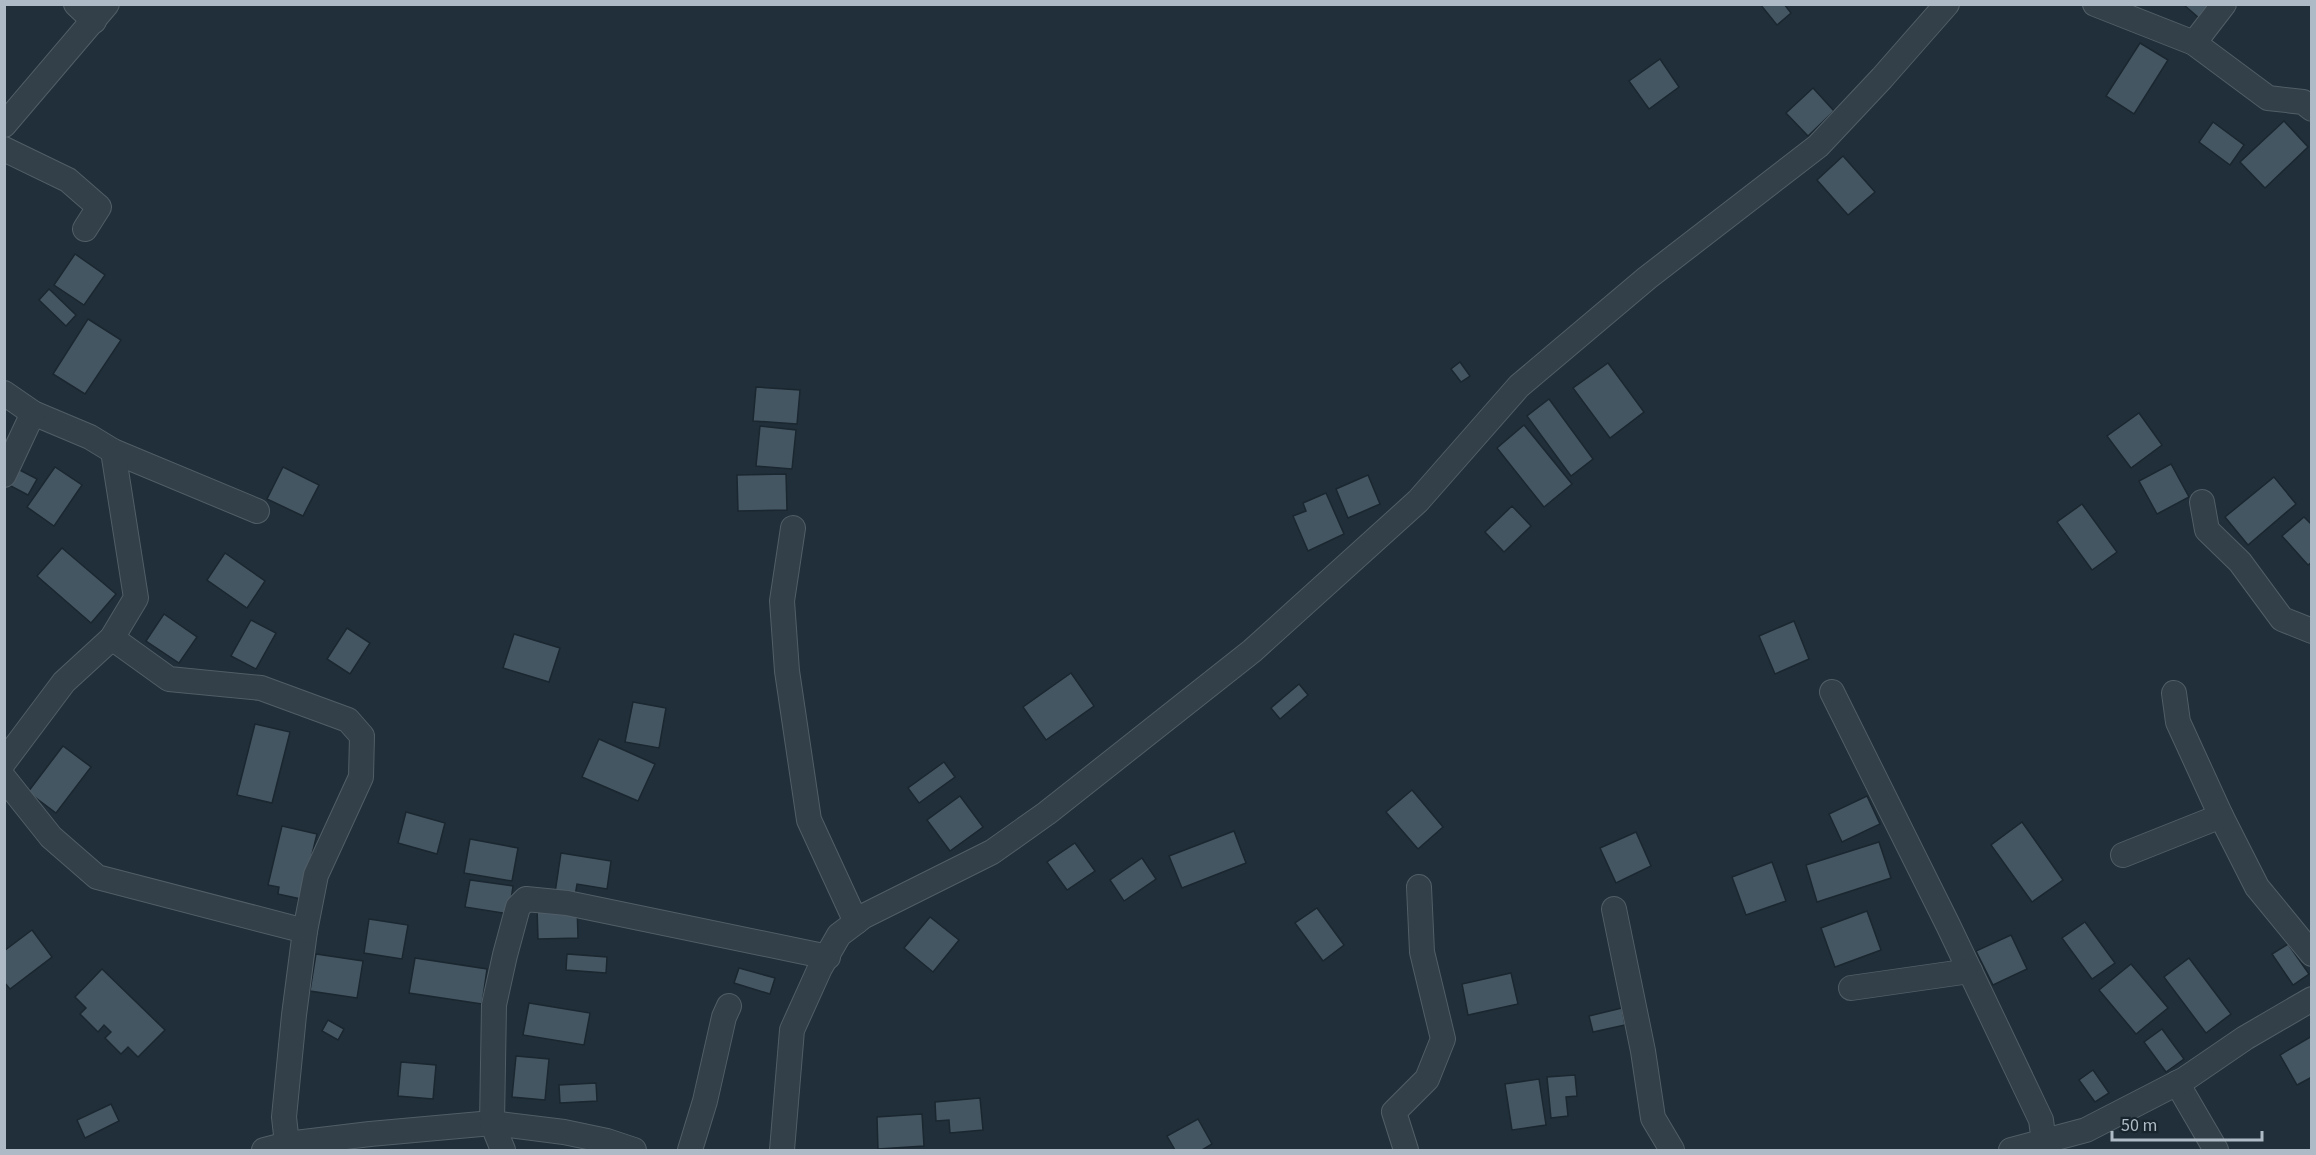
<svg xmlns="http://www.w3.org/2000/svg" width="2316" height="1155" viewBox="0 0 2316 1155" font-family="'Source Sans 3',sans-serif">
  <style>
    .building { fill: #455663; stroke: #1b2730; stroke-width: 1.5 }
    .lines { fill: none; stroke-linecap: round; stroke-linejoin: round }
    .minor-casing { stroke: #515e67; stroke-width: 26 }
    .minor { stroke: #33404a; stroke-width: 24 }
  </style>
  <rect width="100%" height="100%" fill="#202f39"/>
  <g class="building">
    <path d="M1760,4h24l7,9 -14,12z"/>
    <path d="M2183,4h28l-12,14z"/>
    <path d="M2140,43l28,17 -34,54 -28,-18z"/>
    <path d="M1660,59l19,28 -30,22 -20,-28z"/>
    <path d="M1813,88l21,23 -26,25 -22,-23z"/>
    <path d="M2284,121l24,26 -43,41 -25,-26z"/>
    <path d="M2213,122l31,23 -14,20 -31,-23z"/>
    <path d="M1843,156l32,36 -27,23 -31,-35z"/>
    <path d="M75,254l30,21 -21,30 -30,-20z"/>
    <path d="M49,289l27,26 -10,11 -27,-26z"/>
    <path d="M88,319l33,21 -36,54 -32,-20z"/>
    <path d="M1460,362l10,14 -9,6 -10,-13z"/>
    <path d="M1608,363l36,49 -34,26 -37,-50z"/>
    <path d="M756,387l44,3 -3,34 -44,-3z"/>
    <path d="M1549,399l44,60 -22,17 -44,-60z"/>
    <path d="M2139,413l23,32 -31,23 -24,-32z"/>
    <path d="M1524,425l48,59 -28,23 -47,-59z"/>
    <path d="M760,426l36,4 -4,39 -36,-3z"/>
    <path d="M2171,464l18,33 -32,17 -18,-33z"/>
    <path d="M14,467l23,12 -9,16 -23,-12z"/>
    <path d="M55,467l27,18 -28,41 -27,-19z"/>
    <path d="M283,467l36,18 -16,31 -36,-17z"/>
    <path d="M786,474l1,36 -49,1 -1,-36z"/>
    <path d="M1368,475l12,29 -32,14 -12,-29z"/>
    <path d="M2274,477l22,27 -48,41 -23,-28z"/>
    <path d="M1326,493l18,41 -36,17 -15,-35 13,-5 -3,-8z"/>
    <path d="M2082,504l35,48 -25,18 -35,-48z"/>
    <path d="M1512,506l19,20 -27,26 -19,-20z"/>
    <path d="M2304,517l8,8v37l-4,3 -26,-29z"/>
    <path d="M62,548l54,46 -25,29 -54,-47z"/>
    <path d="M225,553l40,28 -18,27 -40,-28z"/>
    <path d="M164,614l33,23 -18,26 -33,-22z"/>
    <path d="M251,620l25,13 -20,36 -25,-13z"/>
    <path d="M1794,621l15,38 -34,15 -16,-38z"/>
    <path d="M347,628l23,15 -20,31 -23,-15z"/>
    <path d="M514,634l46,14 -11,34 -46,-14z"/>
    <path d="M1071,673l23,33 -48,34 -23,-33z"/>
    <path d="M1299,684l9,11 -28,24 -9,-11z"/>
    <path d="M633,702l33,6 -7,40 -34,-6z"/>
    <path d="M255,724l35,8 -18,71 -35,-8z"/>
    <path d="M599,739l56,25 -17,37 -56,-24z"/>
    <path d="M63,746l28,21 -35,46 -28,-21z"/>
    <path d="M944,762l11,15 -36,26 -11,-15z"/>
    <path d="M1412,790l31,37 -25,22 -32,-37z"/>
    <path d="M960,796l23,31 -33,24 -23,-31z"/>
    <path d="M1867,796l13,28 -38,18 -13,-28z"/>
    <path d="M406,812l39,11 -8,31 -39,-11z"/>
    <path d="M2022,822l41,58 -31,22 -41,-57z"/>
    <path d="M282,826l35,8 -16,65 -23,-5 1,-7 -11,-2z"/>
    <path d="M1234,831l12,32 -64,25 -13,-32z"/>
    <path d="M1636,832l15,34 -35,17 -16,-35z"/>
    <path d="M470,839l48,9 -6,33 -48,-8z"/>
    <path d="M1879,842l12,36 -74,24 -11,-37z"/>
    <path d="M1075,843l20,28 -28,19 -20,-28z"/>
    <path d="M561,853l50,8 -4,28 -30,-5 -2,12 -20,-3z"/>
    <path d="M1142,858l14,21 -32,22 -14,-21z"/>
    <path d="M1772,862l14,39 -40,14 -14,-38z"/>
    <path d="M470,880l43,6 -4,28 -44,-7z"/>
    <path d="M577,905l1,33 -40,1 -1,-32z"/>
    <path d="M1317,908l27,37 -21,16 -28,-38z"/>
    <path d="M1867,911l14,39 -46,17 -14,-39z"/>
    <path d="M930,917l29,23 -26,32 -29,-24z"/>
    <path d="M369,919l39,6 -6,34 -38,-6z"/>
    <path d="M2085,922l30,41 -23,16 -30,-41z"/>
    <path d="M32,930l20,27 -42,32 -6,-7v-31z"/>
    <path d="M2011,935l16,34 -34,16 -17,-34z"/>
    <path d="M2288,944l21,30 -16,11 -21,-31z"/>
    <path d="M316,954l47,7 -6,37 -47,-7z"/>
    <path d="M567,954l40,3 -1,16 -40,-3z"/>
    <path d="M415,958l72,11 -5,35 -73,-11z"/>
    <path d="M2189,958l42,56 -25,19 -42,-56z"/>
    <path d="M2131,964l37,44 -32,26 -37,-44z"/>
    <path d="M739,968l36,10 -5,16 -36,-11z"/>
    <path d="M102,969l63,61 -27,27 -10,-10 -7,7 -16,-16 6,-6 -7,-7 -6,7 -18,-18 6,-6 -11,-11z"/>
    <path d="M1511,973l7,31 -50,11 -6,-31z"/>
    <path d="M529,1003l61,10 -6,32 -61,-10z"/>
    <path d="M1622,1008l3,17 -32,7 -4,-16z"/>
    <path d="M328,1020l16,9 -6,11 -16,-9z"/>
    <path d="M2162,1029l22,30 -18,13 -22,-30z"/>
    <path d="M2312,1036v41l-15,8 -17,-30z"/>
    <path d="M516,1056l33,3 -4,41 -33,-3z"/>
    <path d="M401,1062l35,3 -3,34 -35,-3z"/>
    <path d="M2093,1070l16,23 -14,9 -16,-22z"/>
    <path d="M1575,1075l2,21 -11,1 2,19 -17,2 -4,-41z"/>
    <path d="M1539,1079l7,46 -34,5 -7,-46z"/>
    <path d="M596,1083l1,18 -37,2 -1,-18z"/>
    <path d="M980,1098l3,32 -33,3 -1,-13 -13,1 -1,-19z"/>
    <path d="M111,1104l8,17 -34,17 -8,-18z"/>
    <path d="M922,1114l2,32 -46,3 -1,-32z"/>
    <path d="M1198,1119l14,25 -10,6h-27l-8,-14z"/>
  </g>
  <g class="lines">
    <defs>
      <g id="minor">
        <path d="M76,4l18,17"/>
        <path d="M2095,4l99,39 74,55 35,4 9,7"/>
        <path d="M2194,43l30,-39"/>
        <path d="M4,125l103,-121"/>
        <path d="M4,149l64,31 31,27 -14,22"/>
        <path d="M4,393l29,20 57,24 23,14 144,60"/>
        <path d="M4,475l29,-62"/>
        <path d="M2202,502l5,28 33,32 42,57 30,12"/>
        <path d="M793,528l-11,73 5,70 22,149 47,102"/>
        <path d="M112,638l57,41 92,9 87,32 14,16 -1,41 -45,98 -11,56 -11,84 -10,102 3,27"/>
        <path d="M1832,692l116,233 93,195 3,22"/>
        <path d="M2174,693l4,29 43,94 36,71 55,67"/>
        <path d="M4,762l60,-80 48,-44 24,-40 -23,-147"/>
        <path d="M4,778l47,59 46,40 208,54"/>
        <path d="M2123,855l98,-39"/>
        <path d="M1614,909l29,142 10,67 19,32"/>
        <path d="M1851,988l119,-17"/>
        <path d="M2177,1083l39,67"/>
        <path d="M264,1150l23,-6 83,-10 122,-11 72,9 43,9 27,9"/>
        <path d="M503,1150l-11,-27 2,-118 11,-50 13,-48 8,-8 41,4 261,54"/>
        <path d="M690,1150l15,-49 19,-84 5,-11"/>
        <path d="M782,1150l10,-120 28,-62 19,-33 25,-19 128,-64 55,-39 205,-162 166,-150 101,-115 128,-108 171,-132 64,-68 65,-74"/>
        <path d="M1406,1150l-12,-38 33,-33 16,-40 -21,-87 -3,-65"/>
        <path d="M2011,1150l75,-20 99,-51 60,-41 67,-39"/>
      </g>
    </defs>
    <use href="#minor" class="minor-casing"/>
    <use href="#minor" class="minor"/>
  </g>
  <rect width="2316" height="1155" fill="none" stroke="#aebbc6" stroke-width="12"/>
  <path d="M2112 1131v9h150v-9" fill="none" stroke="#aebbc6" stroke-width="3"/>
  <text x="2121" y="1131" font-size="18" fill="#aebbc6" stroke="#19252e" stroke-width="4.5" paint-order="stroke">50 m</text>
</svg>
